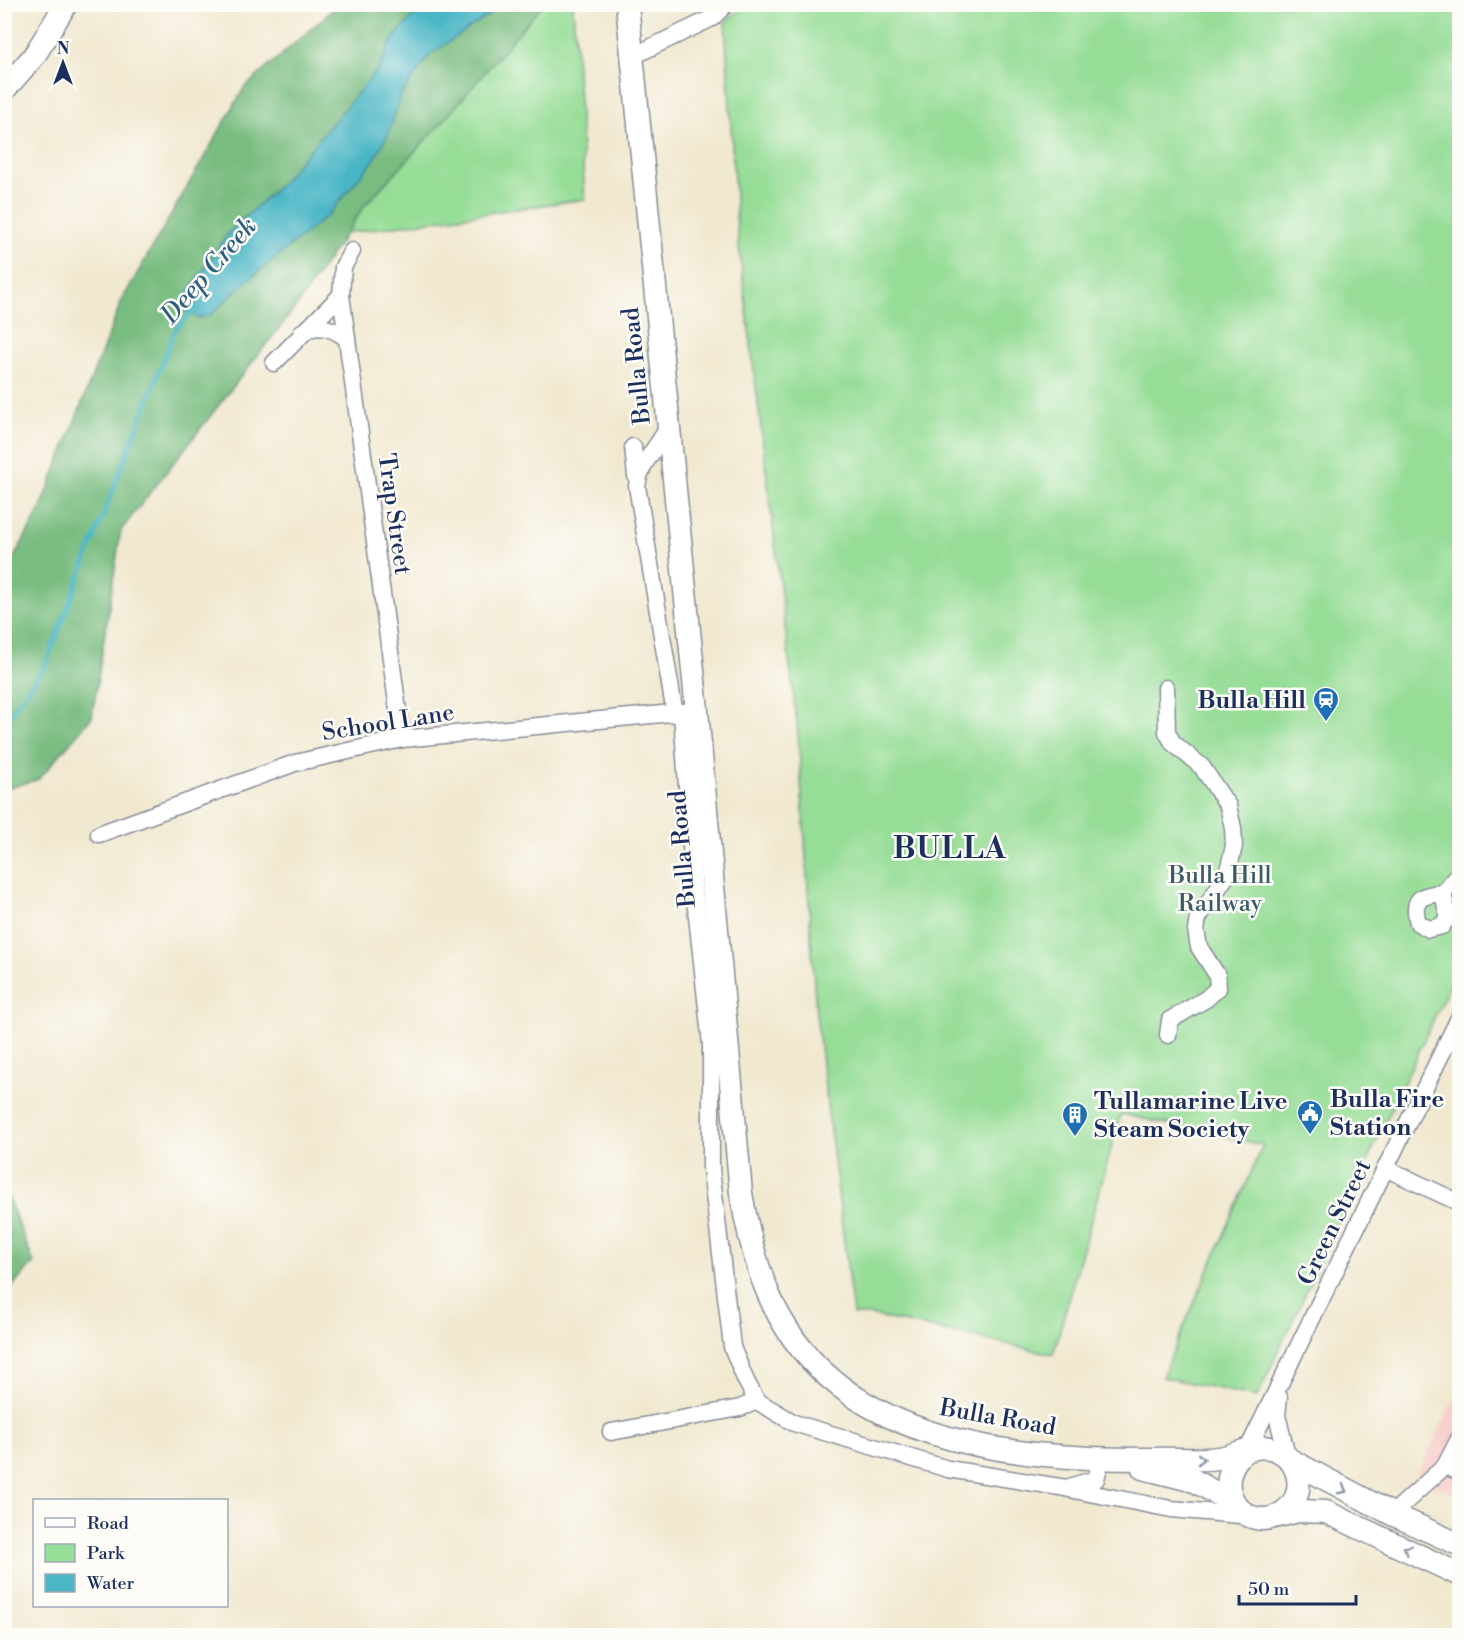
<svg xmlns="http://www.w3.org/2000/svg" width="1464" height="1640" viewBox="0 0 1464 1640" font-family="'Libre Bodoni',serif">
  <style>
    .built { fill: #f7d0cc }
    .green { fill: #96dd97; stroke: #58867a; stroke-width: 1.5 }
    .forest { fill: #78bc80; stroke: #4a766f; stroke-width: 1.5 }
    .water { fill: #4ab6c6; stroke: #327292; stroke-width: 1.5 }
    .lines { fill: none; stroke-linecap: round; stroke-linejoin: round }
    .stream { stroke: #4ab6c6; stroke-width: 4.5 }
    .minor-casing { stroke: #868c97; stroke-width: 19 }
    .major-casing { stroke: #868c97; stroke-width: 25 }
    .minor { stroke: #fff; stroke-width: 16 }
    .major { stroke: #fff; stroke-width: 22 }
    .oneway { stroke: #8d97ae }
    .labels { text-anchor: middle; stroke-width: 5; stroke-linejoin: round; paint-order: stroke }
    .street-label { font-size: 24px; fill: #1b2f5e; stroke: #fdfcf7 }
    .poi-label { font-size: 24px; font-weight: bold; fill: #1b2f5e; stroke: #fdfcf7; text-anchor: start }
    .park-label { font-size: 24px; fill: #3a5a6c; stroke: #fdfcf7 }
    .water-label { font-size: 26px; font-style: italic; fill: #2b5e82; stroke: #fdfcf7 }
    .district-label { font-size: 30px; font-weight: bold; letter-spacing: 1.5px; fill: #1b2f5e; stroke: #fdfcf7 }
  </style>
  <rect width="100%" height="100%" fill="#fdfcf7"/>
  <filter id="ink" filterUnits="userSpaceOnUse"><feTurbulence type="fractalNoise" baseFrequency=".0167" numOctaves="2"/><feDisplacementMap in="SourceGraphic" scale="12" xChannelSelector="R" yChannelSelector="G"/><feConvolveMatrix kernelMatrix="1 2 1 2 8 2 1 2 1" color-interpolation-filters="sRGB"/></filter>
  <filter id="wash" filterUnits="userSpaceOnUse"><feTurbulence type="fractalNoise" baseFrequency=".008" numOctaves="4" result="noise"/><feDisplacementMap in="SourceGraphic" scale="24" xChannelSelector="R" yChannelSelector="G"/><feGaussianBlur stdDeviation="1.35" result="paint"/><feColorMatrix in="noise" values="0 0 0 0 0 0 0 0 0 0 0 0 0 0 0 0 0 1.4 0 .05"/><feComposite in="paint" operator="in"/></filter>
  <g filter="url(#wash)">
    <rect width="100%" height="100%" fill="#f1e8d0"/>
    <path class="built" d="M1459,1389v108l-43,-21z"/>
    <g class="green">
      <path d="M747,4l712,1v960l-202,432 -95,-20 101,-232 -142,-31 -68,240 -183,-39h-17l-37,-301 -18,-281 -61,-503 -12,-208z"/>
      <path d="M542,5h31l12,194 -239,34 19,-28 80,-86z"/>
    </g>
    <g class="forest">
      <path d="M338,5h204l-97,114 -80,86 -67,99 -177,226 -29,187 -53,62 -34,10v-215l36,-66 81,-208 122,-212z"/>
      <path d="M5,1190l29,73 -29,31h-1z"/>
    </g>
    <path class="water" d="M425,4l78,1 -73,50 -29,39 -12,38 -15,28 -46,55 -92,75 -25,25 -13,3 -16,-8 1,-10 47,-69 49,-45 99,-117 16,-32z"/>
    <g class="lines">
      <path class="stream" d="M4,722l41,-56 130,-336 18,-19"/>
    </g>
  </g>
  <g filter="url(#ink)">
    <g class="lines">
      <defs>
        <g id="minor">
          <path d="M633,56l79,-38 14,-14"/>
          <path d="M341,295l61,444"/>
          <path d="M302,332c16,-9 32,-4 45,7"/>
          <path d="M274,363l67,-68 2,-28 9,-16"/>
          <path d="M669,424c-9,23 -29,36 -32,62l38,228"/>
          <path d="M633,447l3,29"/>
          <path d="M1166,688l1,44 6,11 29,24 26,39 5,22 1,18 -7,29 -29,43 -2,12 3,17 18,28 1,13 -12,11 -36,21 -2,15"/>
          <path d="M682,713l12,176 17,156v124l21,178 14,34 11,20 37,22 154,46 118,19 30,-9 5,-20"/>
          <path d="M99,834l196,-71 107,-24 291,-28"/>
          <path d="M1443,893c-22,2 -32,5 -25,30l11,6 13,-3 6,-9 -5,-24 17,-21"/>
          <path d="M1387,1169l73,34"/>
          <path d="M1279,1397l-2,18 10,41"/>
          <path d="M611,1432l129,-24 17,-7"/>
          <path d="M1247,1451l213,-435"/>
          <path d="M1445,1466l15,-29"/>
          <path d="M1069,1489l102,20 80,7"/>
          <path d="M1392,1514l53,-48 15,6"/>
        </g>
        <g id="major">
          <path d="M627,4l70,707 44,482c6,35 13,67 27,100 64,151 244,167 386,166 21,-1 43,2 64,-1 17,-2 36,-14 52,-10 29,6 39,45 15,63 -37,28 -79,-24 -42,-58"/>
          <path d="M4,90l30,-34 32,-52"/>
          <path d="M1292,1461l100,53 68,31"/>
          <path d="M1143,1468l52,13 38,22"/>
          <path d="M1278,1516l20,-5 28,1 134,63"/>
        </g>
      </defs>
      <use href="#minor" class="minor-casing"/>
      <use href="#major" class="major-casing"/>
      <use href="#minor" class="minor"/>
      <use href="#major" class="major"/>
    </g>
    <defs><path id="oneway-chevron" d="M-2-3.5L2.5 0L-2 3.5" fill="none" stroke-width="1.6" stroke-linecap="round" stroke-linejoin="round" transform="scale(1.5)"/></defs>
    <g class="oneway">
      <use href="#oneway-chevron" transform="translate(1201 1459)"/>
      <use href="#oneway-chevron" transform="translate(1343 1490) rotate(28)"/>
      <use href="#oneway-chevron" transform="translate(1407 1549) rotate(-154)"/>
    </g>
  </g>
  <defs>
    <symbol id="station-pin" viewBox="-11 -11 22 30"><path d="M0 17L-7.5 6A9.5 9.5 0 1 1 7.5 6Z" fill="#1f6fb2" stroke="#fdfcf7"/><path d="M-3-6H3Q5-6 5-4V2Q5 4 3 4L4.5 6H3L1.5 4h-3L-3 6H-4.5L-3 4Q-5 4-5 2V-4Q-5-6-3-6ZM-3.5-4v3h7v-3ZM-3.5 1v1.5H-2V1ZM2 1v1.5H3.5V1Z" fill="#fff"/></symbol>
    <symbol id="civic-pin" viewBox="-11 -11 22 30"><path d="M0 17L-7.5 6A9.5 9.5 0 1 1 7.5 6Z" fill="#1f6fb2" stroke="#fdfcf7"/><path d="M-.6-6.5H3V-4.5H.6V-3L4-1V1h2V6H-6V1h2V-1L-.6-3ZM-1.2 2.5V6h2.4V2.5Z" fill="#fff"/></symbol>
    <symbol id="building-pin" viewBox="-11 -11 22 30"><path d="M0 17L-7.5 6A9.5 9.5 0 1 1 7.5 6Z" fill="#1f6fb2" stroke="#fdfcf7"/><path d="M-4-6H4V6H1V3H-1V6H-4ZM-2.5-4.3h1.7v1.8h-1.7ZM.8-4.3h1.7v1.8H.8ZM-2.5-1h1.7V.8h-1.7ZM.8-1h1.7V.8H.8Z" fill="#fff"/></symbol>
  </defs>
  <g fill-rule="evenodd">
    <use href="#station-pin" x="1311" y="685" width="30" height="40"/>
    <use href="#civic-pin" x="1295" y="1098" width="30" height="40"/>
    <use href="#building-pin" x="1060" y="1100" width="30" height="40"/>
  </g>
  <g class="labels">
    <g class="street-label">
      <text transform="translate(636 366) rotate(-96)" y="8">Bulla Road</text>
      <text transform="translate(395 514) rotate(82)" y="8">Trap Street</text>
      <text transform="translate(388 722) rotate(-9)" y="8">School Lane</text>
      <text transform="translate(682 849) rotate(-95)" y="8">Bulla Road</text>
      <text transform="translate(1334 1222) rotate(-64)" y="8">Green Street</text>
      <text transform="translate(998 1417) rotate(10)" y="8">Bulla Road</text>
    </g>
    <g class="poi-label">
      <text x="1306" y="708" text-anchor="end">Bulla Hill</text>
      <text x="1330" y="1107">Bulla Fire<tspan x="1330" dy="28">Station</tspan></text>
      <text x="1094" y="1109">Tullamarine Live<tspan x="1094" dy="28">Steam Society</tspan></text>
    </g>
    <g class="park-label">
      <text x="1220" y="883">Bulla Hill<tspan x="1220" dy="28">Railway</tspan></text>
    </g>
    <g class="water-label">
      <text transform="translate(208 270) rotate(-49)" y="9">Deep Creek</text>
    </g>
    <g class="district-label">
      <text x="950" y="858">BULLA</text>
    </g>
  </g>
  <rect width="1464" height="1640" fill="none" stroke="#fdfcf7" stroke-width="24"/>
  <rect x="33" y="1499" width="195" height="108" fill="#fdfcf7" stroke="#a3aaba" stroke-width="1.5"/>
  <rect x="45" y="1518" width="30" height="9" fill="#ffffff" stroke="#a3aaba" stroke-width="1.5"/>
  <text x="87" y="1529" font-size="18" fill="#1b2f5e">Road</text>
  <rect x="45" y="1544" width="30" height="18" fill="#96dd97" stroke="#a3aaba" stroke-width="1.5"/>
  <text x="87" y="1559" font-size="18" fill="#1b2f5e">Park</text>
  <rect x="45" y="1574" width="30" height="18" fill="#4ab6c6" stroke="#a3aaba" stroke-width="1.5"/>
  <text x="87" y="1589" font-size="18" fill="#1b2f5e">Water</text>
  <g transform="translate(63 63)" stroke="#fdfcf7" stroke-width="4.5" paint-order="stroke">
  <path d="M0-4.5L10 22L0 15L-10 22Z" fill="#1b2f5e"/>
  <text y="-9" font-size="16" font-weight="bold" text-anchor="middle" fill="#1b2f5e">N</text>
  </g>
  <path d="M1239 1595v9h117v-9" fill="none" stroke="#1b2f5e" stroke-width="3"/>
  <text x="1248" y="1595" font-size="18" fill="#1b2f5e" stroke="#fdfcf7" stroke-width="4.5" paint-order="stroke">50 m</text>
</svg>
